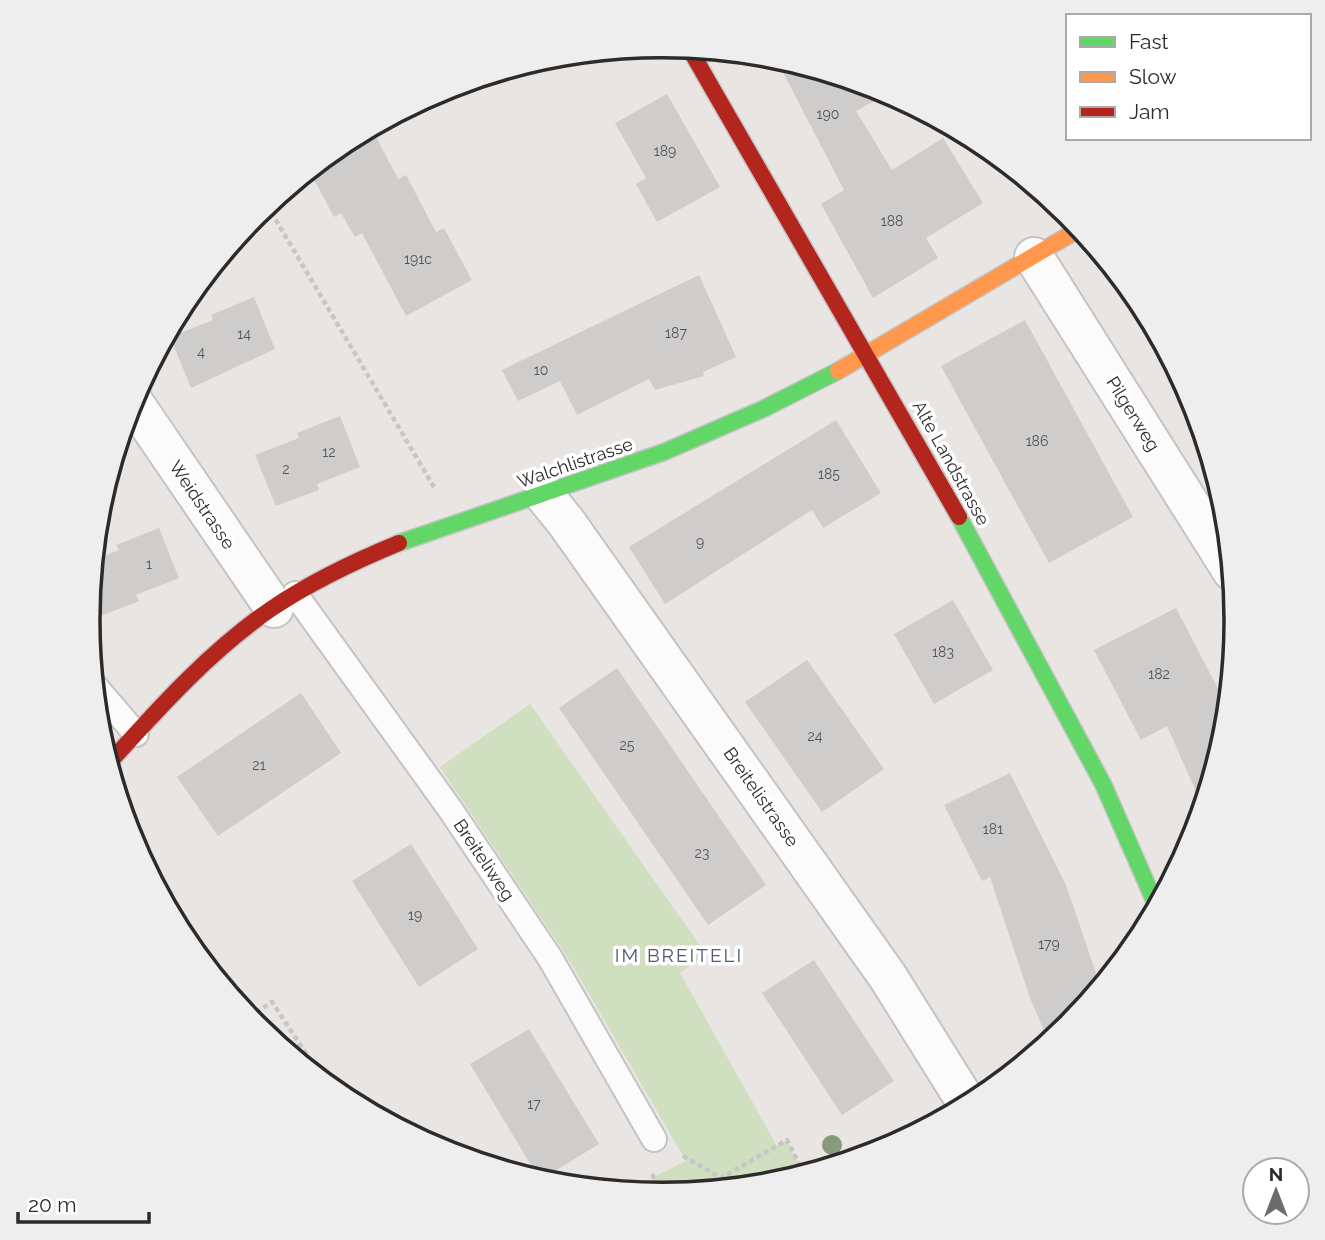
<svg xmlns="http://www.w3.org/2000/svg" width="1325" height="1240" viewBox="0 0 1325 1240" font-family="Raleway,sans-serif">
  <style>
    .green { fill: #cfdfbf }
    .building { fill: #cfcdcb }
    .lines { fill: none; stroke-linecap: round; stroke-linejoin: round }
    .lane-casing { stroke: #c5c4c5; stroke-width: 28 }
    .street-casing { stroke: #c5c4c5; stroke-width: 42 }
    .fast-casing { stroke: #c5c4c5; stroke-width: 19 }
    .slow-casing { stroke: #c5c4c5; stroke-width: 19 }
    .jam-casing { stroke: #c5c4c5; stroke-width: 19 }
    .path { stroke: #c6c6c6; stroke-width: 4.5; stroke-dasharray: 5 3.5; stroke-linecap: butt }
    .lane { stroke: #fcfbfb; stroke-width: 24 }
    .street { stroke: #fcfbfb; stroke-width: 38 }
    .fast { stroke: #63d668; stroke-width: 16 }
    .slow { stroke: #ff974d; stroke-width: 16 }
    .jam { stroke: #b3261e; stroke-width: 16 }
    .tree { fill: #869b79 }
    .labels { text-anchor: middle; stroke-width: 7; stroke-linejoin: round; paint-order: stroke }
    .number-label { font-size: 14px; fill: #555454 }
    .street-label { font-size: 18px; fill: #2b2b2b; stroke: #fff }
    .neighbourhood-label { font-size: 19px; letter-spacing: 2px; fill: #515a76; stroke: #fff }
    .rim { fill: none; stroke: #2b2b2b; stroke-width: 3.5 }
  </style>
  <rect width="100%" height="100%" fill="#e8e5e2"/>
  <path class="green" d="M530,704l176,250 -26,19 97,173 10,-6 17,34 -30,10 -112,10 -10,-16 34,-17 -116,-200 -130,-194z"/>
  <g class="building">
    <path d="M775,57l114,36 -33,18 36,59 51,-32 40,65 -57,35 12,20 -65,40 -52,-94 23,-14z"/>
    <path d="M667,94l53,93 -63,35 -21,-38 10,-6 -31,-55z"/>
    <path d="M371,127l27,52 8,-4 30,57 8,-4 28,52 -66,36 -44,-83 -7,4 -14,-24 -7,4 -25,-47 35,-28z"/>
    <path d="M699,275l37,82 -33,15 1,4 -49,14 -6,-11 -72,36 -17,-34 -42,20 -16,-31z"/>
    <path d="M254,297l21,52 -84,39 -21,-51 43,-17 -2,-5z"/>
    <path d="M1025,320l108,197 -84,46 -108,-197z"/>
    <path d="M340,416l20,51 -43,17 2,6 -43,16 -21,-51 44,-17 -2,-5z"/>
    <path d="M836,420l45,73 -58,35 -11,-18 -147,94 -36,-57z"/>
    <path d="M159,528l20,50 -43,17 3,6 -51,20 6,-61 25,-10 -3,-5z"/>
    <path d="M953,600l40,70 -59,34 -40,-70z"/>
    <path d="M1176,608l52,100 -2,24 -23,75 -36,-81 -26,14 -47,-90z"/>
    <path d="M807,660l77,109 -62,43 -77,-110z"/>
    <path d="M617,668l149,217 -58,40 -149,-217z"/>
    <path d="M301,693l40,60 -123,83 -41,-59z"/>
    <path d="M1010,773l56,112 35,103 -33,39 -19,15 -19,-44 -40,-121 -8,4 -38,-76z"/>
    <path d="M411,844l67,105 -59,38 -67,-106z"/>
    <path d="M814,960l80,121 -52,34 -80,-122z"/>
    <path d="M529,1029l70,115 -59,36 -70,-116z"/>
  </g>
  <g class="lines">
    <defs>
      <g id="lane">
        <path d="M295,594l155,215 100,149 104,181"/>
        <path d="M94,685l42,49"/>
      </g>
      <g id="street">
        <path d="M1034,257l198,314"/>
        <path d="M132,400l142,208"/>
        <path d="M544,495l22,27 322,455 80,128"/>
      </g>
      <g id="fast">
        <path d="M959,517l144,267 54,123"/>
        <path d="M399,543l265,-91 99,-43 75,-38"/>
      </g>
      <path id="slow" d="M838,371l243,-143"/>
      <g id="jam">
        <path d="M689,48l270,469"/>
        <path d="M109,763c50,-55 101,-112 162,-154 40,-27 84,-48 128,-66"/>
      </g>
    </defs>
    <use href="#lane" class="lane-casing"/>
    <use href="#street" class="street-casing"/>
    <use href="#fast" class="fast-casing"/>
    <use href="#slow" class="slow-casing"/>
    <use href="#jam" class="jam-casing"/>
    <g class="path">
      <path d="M267,205l167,282"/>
      <path d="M249,1017l23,-15 47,71"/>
      <path d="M683,1156l38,22 66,-38 17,34"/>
      <path d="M652,1174l10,20"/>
    </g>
    <use href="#lane" class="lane"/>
    <use href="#street" class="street"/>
    <use href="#fast" class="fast"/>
    <use href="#slow" class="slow"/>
    <use href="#jam" class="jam"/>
  </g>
  <circle class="tree" cx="832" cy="1145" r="10"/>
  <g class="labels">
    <g class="number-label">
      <text x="828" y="119">190</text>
      <text x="665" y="156">189</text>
      <text x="892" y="226">188</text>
      <text x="418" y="264">191c</text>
      <text x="676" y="338">187</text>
      <text x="244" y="339">14</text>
      <text x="201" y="357">4</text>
      <text x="541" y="375">10</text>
      <text x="1037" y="446">186</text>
      <text x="329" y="457">12</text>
      <text x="286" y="474">2</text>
      <text x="829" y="479">185</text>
      <text x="700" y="547">9</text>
      <text x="149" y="569">1</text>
      <text x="943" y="657">183</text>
      <text x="1159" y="679">182</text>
      <text x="815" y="741">24</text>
      <text x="627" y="750">25</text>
      <text x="259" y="770">21</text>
      <text x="993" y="834">181</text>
      <text x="702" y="858">23</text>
      <text x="415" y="920">19</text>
      <text x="1049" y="949">179</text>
      <text x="534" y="1109">17</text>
    </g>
    <g class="street-label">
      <text transform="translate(1133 414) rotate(58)" y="6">Pilgerweg</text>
      <text transform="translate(575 463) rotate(-19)" y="6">Walchlistrasse</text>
      <text transform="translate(951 463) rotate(61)" y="6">Alte Landstrasse</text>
      <text transform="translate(202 505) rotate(56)" y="6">Weidstrasse</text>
      <text transform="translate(761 797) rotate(55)" y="6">Breitelistrasse</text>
      <text transform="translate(484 860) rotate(56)" y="6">Breiteliweg</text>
    </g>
    <g class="neighbourhood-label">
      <text x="679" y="962">IM BREITELI</text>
    </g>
  </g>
  <path d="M0 0H1325V1240H0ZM100 620a562 562 0 1 1 1124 0a562 562 0 1 1-1124 0Z" fill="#eee" fill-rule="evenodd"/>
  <path class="rim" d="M100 620a562 562 0 1 1 1124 0a562 562 0 1 1-1124 0Z"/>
  <rect x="1066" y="14" width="245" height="126" fill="#ffffff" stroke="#aaaaaa" stroke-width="2"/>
  <rect x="1080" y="37" width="35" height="10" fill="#63d668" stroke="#aaaaaa" stroke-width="2"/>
  <text x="1129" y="49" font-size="21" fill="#2b2b2b">Fast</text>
  <rect x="1080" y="72" width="35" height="10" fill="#ff974d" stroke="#aaaaaa" stroke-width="2"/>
  <text x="1129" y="84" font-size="21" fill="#2b2b2b">Slow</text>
  <rect x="1080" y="107" width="35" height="10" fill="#b3261e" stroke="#aaaaaa" stroke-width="2"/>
  <text x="1129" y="119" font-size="21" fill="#2b2b2b">Jam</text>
  <g transform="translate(1276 1191)"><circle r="33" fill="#ffffff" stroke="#aaaaaa" stroke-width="2"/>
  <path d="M0-5L12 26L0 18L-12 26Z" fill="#6d6c6b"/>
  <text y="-10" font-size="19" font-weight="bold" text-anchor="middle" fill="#2b2b2b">N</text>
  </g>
  <path d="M18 1212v10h131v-10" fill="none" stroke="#2b2b2b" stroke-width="3.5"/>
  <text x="28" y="1212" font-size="21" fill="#2b2b2b" stroke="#ffffff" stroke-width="5" paint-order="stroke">20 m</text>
</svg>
